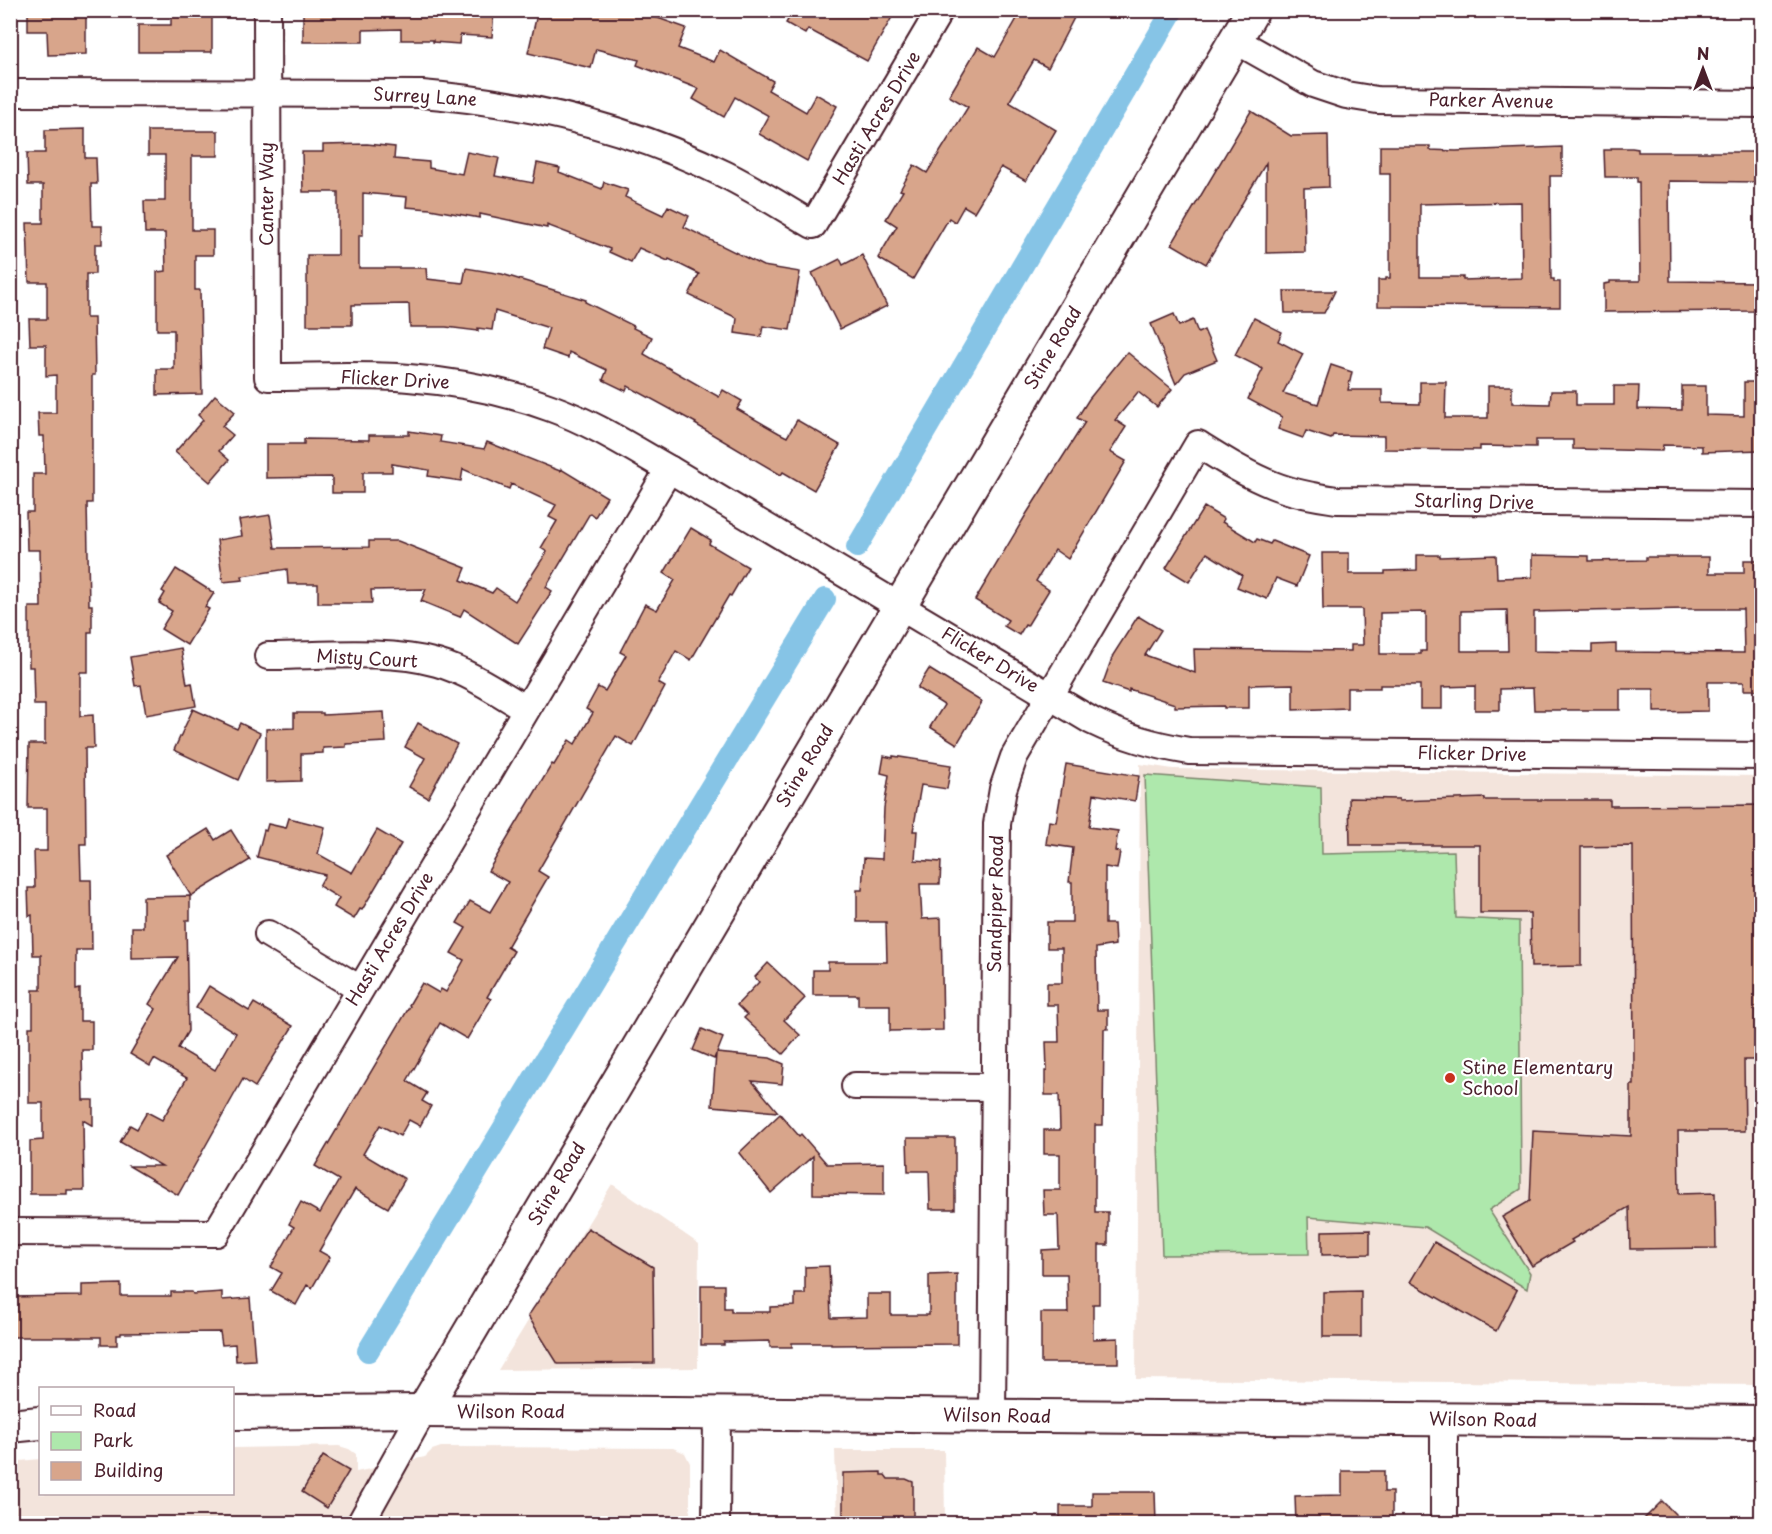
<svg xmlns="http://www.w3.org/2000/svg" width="1772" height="1534" viewBox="0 0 1772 1534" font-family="'Playpen Sans',sans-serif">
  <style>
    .built { fill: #f3e4dc }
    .green { fill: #aee8ac; stroke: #7c846c; stroke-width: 1.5 }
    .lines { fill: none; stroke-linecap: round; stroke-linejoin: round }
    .canal { stroke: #86c4e6; stroke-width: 22 }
    .building { fill: #d8a58b; stroke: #4a1f2b; stroke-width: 1.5; fill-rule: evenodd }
    .minor-casing { stroke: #4a1f2b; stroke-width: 30 }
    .tertiary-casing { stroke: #4a1f2b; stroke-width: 36 }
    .minor { stroke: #fff; stroke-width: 26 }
    .tertiary { stroke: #fff; stroke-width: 32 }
    .poi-dot { fill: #c8321e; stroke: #fff; stroke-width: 2 }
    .labels { text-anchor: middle; stroke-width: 4.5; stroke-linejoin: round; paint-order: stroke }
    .street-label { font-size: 18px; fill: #4a1f2b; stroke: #fff }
    .poi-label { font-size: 18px; fill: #4a1f2b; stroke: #fff; text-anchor: start }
  </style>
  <rect width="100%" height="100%" fill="#fff"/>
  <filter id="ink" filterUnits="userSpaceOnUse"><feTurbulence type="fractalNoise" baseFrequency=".0167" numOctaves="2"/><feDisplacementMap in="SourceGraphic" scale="12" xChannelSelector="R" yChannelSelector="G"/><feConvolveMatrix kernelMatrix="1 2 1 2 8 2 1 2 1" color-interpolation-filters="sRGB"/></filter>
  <g filter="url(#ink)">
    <g class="built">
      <path d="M1140,764l33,5 588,7v609l-625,-6z"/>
      <path d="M612,1184l87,60 -1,124 -200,2z"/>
      <path d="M339,1446l10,3 7,5v18l69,-15 7,-7 9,-3 232,1 12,5 5,10v60h-679l-1,-61 30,-3v35h192l1,-46z"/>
      <path d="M835,1450h109l1,73h-108z"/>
    </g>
    <path class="green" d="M1145,775l176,12 1,67 132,-3 2,67 63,3 2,268 -32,21 41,63 -3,16 -102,-62 -117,-10 1,37 -147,1z"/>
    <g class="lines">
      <g class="canal">
        <path d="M857,547l316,-537"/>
        <path d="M368,1351l457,-752"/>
      </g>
    </g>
    <g class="building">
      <path d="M28,10h58v44l-38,1 -1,-24h-19z"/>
      <path d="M171,10h41v42h-74v-27h33z"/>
      <path d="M303,10h191l-2,27 -32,-2 -1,9 -26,-2v-2h-32v-11l-38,1v12h-60z"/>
      <path d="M538,10h93l24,7 31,11 -8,20 36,14 6,-12 53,31 -5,9 38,22 10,-18 21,12 -30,55 -48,-27 10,-18 -34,-19 -11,20 -31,-18 6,-10 -62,-24 2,-5 -43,-11 -5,19 -63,-15z"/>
      <path d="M776,10h104l12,7 -25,44 -59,-32 -3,5 -19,-11 3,-5z"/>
      <path d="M1022,10h56l-30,58 -14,-8 -25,42 47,28 -30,51 -25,-14 -27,45 -10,-6 -9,16 -6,-4 -36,61 -35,-21 19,-32 -11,-7 17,-28 -3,-1 14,-25 13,8 41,-66 -19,-11 29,-49 17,10z"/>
      <path d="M1251,111l40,25 37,-1 1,52 -25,1 1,64 -39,1v-90l-60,101 -34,-20z"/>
      <path d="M85,129v29h11l1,26h-6l1,42h10v18h-7v30h-9v44h8l1,57h-3v128h-5l2,102h3v27h-4v40h-8v44l13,-1 1,33h-9l1,96h-6l1,36h10l1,70h-16v40l4,-1v32h12v29h-10l1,50h10v26l-10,-6 1,70h-17v4h-37v-53l13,-1v-37h-14v-76h4v-37h8v-35h-8l-1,-40 -3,1 -1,-28h7l-1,-37h13v-43h-19l1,-64h16v-39h-11l-1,-38h-4v-60h12l-1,-57h-13l-1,-38h7v-38h12l-1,-38h-5l-1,-23h18v-38l-10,1v-31h-16l-1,-26h18v-37h-18l-2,-59h16v-38h-15l-1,-32h18v-23z"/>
      <path d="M148,131h70v25h-26v74h21v25h-18v35h5l2,104 -45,1v-26h17v-39h-17v-58l9,-1 -1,-38h-20l-1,-32h21v-46h-17z"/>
      <path d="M367,144l28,3 -1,12 35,3v6l33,6 5,-22 32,6 -4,18 38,7 4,-20 23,5 -1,4 43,17 2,-7 24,8 -3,7 38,18 5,-9 21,10 -5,11 79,39 37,6 -10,58 -27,-4 -2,11 -26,-4 2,-15 -48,-23 10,-21 -30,-15 -1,2 -29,-13 -8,14 -22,-10 1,-3 -63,-24v3l-67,-14v4l-50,-9 -24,-2 1,-10 -44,-4v42h-4v33h67l1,11 36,4 3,-15 36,6 84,26 -1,2 49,24 -1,2 19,9 -8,17 75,43 4,-7 19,11 -5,8 42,24 8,4 10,-17 43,25 -26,45 -31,-18 -2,3 -86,-51 1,-1 -68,-37 -2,5 -23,-11 4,-10 -38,-18 -1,6 -26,-9 7,-21 -54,-17 -3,19 -14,-2v3l-32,-4h-36l-1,-23 -57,1v20h-45v-70h31v-63h-35l-1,-40h21v-7z"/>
      <path d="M1380,146h50v4l26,1 106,-4v29h-12l1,103h3v3h6v25l-182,-1v-26h8v-2h4v-104h-10zM1521,202l1,76 -59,2v-3h-43v-73z"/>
      <path d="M1611,148h21l6,1v3h123v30l-92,-1 1,100 91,1v29l-157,1v-28l6,-1v-2h30l-1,-99h-2v-5h-32l-1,-27h7z"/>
      <path d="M862,255l25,51 -47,23 -28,-56 28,-14 3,6z"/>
      <path d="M1284,291h51l-11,22h-39z"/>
      <path d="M1174,314l5,12 14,-6 5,13 6,-3 13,30 -32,13 -9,11 -25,-60z"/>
      <path d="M1254,318l28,14 -4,9 25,13 -20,39 35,11 13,-39 21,7 -4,18h34v13l38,1v-22h26l-1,36h43v-32h24v17l38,1 1,-13h25v14h38v-19h25l-1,23 44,1v-24h24v29l38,1v-34h17v68l-59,2v-6l-39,-1 -1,6 -89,-2v-9h-37v7l-56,-1v4l-96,-1v-13l-51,-1 -2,4 -25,-8 -3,7 -25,-9 4,-12 -34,-18 15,-30 -28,-14z"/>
      <path d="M1127,352l45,37 -15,18 -19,-15 -23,28 11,7 -16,25 16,9 -58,98 -13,-9 -19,31 13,9 -22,36 -2,-1 -6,10 -15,-9 4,-6 -33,-20 52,-87 58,-91 -8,-4 12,-19z"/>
      <path d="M215,395l20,17 -13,14 11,9 -14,16 10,9 -19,22 -35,-30 28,-32 -5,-5z"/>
      <path d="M409,431l32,5 -1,6 44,7 3,-7 73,29 1,-2 46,28 -12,20 -5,-4 -44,74 6,4 -34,53 -54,-35 -4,8 -39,-16 5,-12 -55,1 1,13h-54v-19h-30l-1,-15 -45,7 1,4 -20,2 -6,-42 25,-4 -3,-16 31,-5 5,33 94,-1v-6h29l68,27 -5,12 31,13 4,-5 19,13 32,-49 -6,-4 16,-27 -8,-4 7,-12 -45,-21 -2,5 -46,-20 -2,12 -33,-5 1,-6 -37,-6v8h-29v21h-31v-16l-66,1v-34h38v-5l65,1v-5h40z"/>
      <path d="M1204,507l20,12 -2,3 33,20 2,-3 13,5 2,-3 37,15 -12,30 -21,-8 -9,21 -30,-12 5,-12 -35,-22 -18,29 -23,-14z"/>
      <path d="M691,528l20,12 -2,4 39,23 -17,29 -2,-1 -38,65 -15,-9 -18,32 7,4 -32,59 -17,-10 -78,135 10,6 -41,70 7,4 -27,46 4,2 -24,40 -27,-16 -33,58 20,12 -5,8 9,5 -11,20 -11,-6 -9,16 -20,-11 -17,29 42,25 -17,29 -33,-19 -36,62 11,6 -18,31 -5,-3 -11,20 -25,-14 11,-18 -11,-6 23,-40 -5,-3 12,-22 19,11 19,-33 -24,-14 95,-160 -1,-1 13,-22 17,10 2,-4 5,3 18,-32 -13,-7 15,-25 -9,-5 13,-22 20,11 18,-30 -20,-11 64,-107 2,1 15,-25 6,4 18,-31 -7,-4 12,-22 7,4 21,-36 -6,-3 25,-48 12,6 18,-30 -11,-7z"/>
      <path d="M1322,553h27v21h36v-3l32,-1v-15h23v2l56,-2 1,23 35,-1v-22l57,1v5l57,-1v-3h63v16h35v-13h17v130h-17v-8h-36v29l-54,1v-23h-34v21h-86l-1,-22 -33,1v21h-25v-24l-33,1v22h-22v-24h-40v3h-33v20l-54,2v-26l-44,1v23h-25v-2l-49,1v-3l-46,-15v3l-26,-9 10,-28 25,-39 23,14 -16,25 50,18 -1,-24 157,2v-6h12l-1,-36h-39zM1686,609h57l1,44 -128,-1v-8l-24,1v7l-58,-1v-39zM1507,610l1,41h-47v-40zM1426,612v39h-5v3h-41v-41z"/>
      <path d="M176,569l38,24 -9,14 4,2 -22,36 -26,-16 11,-18 -13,-8 6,-10 -3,-2z"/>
      <path d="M181,648l6,36 5,-1 4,23 -50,9 -5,-30 -6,1 -5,-29z"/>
      <path d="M929,669l53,33 -25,42 -27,-17 14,-22 -27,-17z"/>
      <path d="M193,709l44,20 3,-6 20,10 -22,47 -64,-30z"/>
      <path d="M384,712l2,30 -40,2v3l-23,1v5l-22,1v27l-35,1v-53l28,-1v-15h29v2z"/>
      <path d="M418,723l39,21 -29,54 -19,-11 16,-29 -20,-11z"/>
      <path d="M884,756l9,2v-2l58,9 -4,24 -26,-4 -8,46h4l-2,29 26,2 -1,22h-20l2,35 19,-1 2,112 -53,1v-26h-32v-10h-45v-25h15v-8h59l-1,-40h-29v-32h5l2,-32 18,1 2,-51 5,-33 -8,-2z"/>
      <path d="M1066,764l73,12 -4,25 -41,-7 -5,33 29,4 -3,20 5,1 -3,17 -12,-2v57h9l1,21 -19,3 1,62h11v19h-4l-1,96h-8v87h13v33h-9v59h-6v35l25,-1v25h-77v-50h27l-1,-39h-25v-24l17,-1 -1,-34h-14l-1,-25h17v-36h-16v-24h16l-1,-35h-14v-24h2l-1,-29h13l-1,-37h-11v-22h15v-35h-15v-26h25v-40h-3l4,-34 -27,-4 3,-23 7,1z"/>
      <path d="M1349,798l50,1v2l86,-3v2h125v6l151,-1v255h-17l1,71h-67l1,63 36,-1 1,55 -86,1 -1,-42 -58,33 2,2 -41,24 -30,-49 28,-16 3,-70 98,5v-51h3l-1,-239 -52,1v119l-50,1 -1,-54h-50v-68h-130z"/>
      <path d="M289,818l36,9 -7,27 34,19 25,-43 24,14 -39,66 -2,-1 -6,10 -20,-12 5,-9 -20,-12 6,-11 -68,-18 7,-27 2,1 2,-7 18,4z"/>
      <path d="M208,829l7,11 16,-10 19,30 -59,36 -25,-41z"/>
      <path d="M190,896v24h-4l2,111 -10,17 37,22 21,-37 -40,-25 13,-22 40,25 5,-8 39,23 -38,61 -12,-8 -65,116 -49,-29h33l-42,-24 10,-17 7,4 10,-17 15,8 25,-42 -33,-19 -4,7 -20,-12 26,-45 -7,-5 29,-47 -46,1v-31h11v-30z"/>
      <path d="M768,963l37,35 -21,22 16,15 -17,19 -39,-36 3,-3 -10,-10 22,-23 -4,-5z"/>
      <path d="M702,1029l21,9 -6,15 53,5 14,6 -2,20 -30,-3 26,31 -66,-6 4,-52 -2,5 -21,-9z"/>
      <path d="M780,1114l19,22 2,-2 26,30 57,-1v32l-71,-1v-38l-42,37 -32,-40z"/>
      <path d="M907,1138h48v71h-25l-1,-38h-21z"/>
      <path d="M588,1228l65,39 1,96 -96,1 -30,-48z"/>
      <path d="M1370,1230v24l-48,1v-24z"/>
      <path d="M1434,1242l83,48 -21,41 -86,-49z"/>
      <path d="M829,1266l2,52 36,-1v-23h24v21h38v-40l28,-1v70l-126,1v-2h-39v4h-22v-6l-46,1v3h-23v-60h23v23h7v4h39v-5l25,-1v-12h10v-27z"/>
      <path d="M121,1284v12h50v-4h21l1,2 29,-2v8l28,-2 5,62 -19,1 -1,-17 -13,1 -2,-13 -99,1v2h-4v10h-16v-8h-91v-40l72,-1v-11z"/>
      <path d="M1361,1291v46h-38v-45z"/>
      <path d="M323,1456l26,15 -22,37 -25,-16z"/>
      <path d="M1342,1471h42v21h8v32h-96l-1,-28 47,-1z"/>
      <path d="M881,1472v3h4l3,4h18l7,3v42h-70v-51z"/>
      <path d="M1092,1492h63l1,32h-96v-18h32z"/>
      <path d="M1662,1501l23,23h-46z"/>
    </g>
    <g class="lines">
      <defs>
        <g id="minor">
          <path d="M267,10l1,367c46,0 95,-3 141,1 49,4 96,13 142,30 42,15 79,39 118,61l423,252c33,16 61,24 97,30l573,5"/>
          <path d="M1235,40l78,44 33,11 31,5 385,4"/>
          <path d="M10,93l412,1c106,9 208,33 304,81 30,15 58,33 87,50l127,-215"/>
          <path d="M268,656c52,0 119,-7 169,7 32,9 61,29 89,46"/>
          <path d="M268,934l92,55"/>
          <path d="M855,1086l139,1"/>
          <path d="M10,1232l206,1 453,-764"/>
          <path d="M992,1416l5,-592 6,-35 11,-32 184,-313c24,15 49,31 75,41 20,8 42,12 64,15l425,4"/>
          <path d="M1444,1419v105"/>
          <path d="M360,1524l63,-113"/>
          <path d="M716,1524l1,-111"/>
        </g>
        <g id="tertiary">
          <path d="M423,1411l830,-1401"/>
          <path d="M232,1413l191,-2 1339,11"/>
          <path d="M10,1426l30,-3"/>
        </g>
      </defs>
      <use href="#minor" class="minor-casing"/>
      <use href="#tertiary" class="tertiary-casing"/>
      <use href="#minor" class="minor"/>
      <use href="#tertiary" class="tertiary"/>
    </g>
  </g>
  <circle class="poi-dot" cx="1450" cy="1078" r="6"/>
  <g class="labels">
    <g class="street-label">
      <text transform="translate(425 97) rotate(3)" y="6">Surrey Lane</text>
      <text transform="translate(1491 101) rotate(1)" y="6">Parker Avenue</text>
      <text transform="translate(877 118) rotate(-59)" y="6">Hasti Acres Drive</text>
      <text transform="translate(267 194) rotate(-90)" y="6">Canter Way</text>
      <text transform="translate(1053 348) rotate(-59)" y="6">Stine Road</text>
      <text transform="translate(395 380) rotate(3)" y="6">Flicker Drive</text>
      <text transform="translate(1474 502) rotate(1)" y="6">Starling Drive</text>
      <text transform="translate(367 659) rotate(3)" y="6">Misty Court</text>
      <text transform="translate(990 660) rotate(31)" y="6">Flicker Drive</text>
      <text transform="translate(1472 754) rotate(1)" y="6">Flicker Drive</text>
      <text transform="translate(805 766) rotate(-59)" y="6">Stine Road</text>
      <text transform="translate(996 904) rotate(-89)" y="6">Sandpiper Road</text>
      <text transform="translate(390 939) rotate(-59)" y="6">Hasti Acres Drive</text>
      <text transform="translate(557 1184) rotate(-59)" y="6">Stine Road</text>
      <text x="511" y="1418">Wilson Road</text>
      <text transform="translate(997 1416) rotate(1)" y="6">Wilson Road</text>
      <text transform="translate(1483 1420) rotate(1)" y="6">Wilson Road</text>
    </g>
    <g class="poi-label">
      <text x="1462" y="1074">Stine Elementary<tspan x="1462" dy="21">School</tspan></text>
    </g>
  </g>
  <rect width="1772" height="1534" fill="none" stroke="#fff" stroke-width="36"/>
  <rect x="18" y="18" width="1736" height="1498" fill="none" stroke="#4a1f2b" stroke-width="2" filter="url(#ink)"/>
  <rect x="39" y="1387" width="195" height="108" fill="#ffffff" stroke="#b7a5aa" stroke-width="1.5"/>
  <rect x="51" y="1406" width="30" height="9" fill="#ffffff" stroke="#b7a5aa" stroke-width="1.5"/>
  <text x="93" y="1417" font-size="18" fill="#4a1f2b">Road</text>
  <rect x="51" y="1432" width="30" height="18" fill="#aee8ac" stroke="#b7a5aa" stroke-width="1.5"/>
  <text x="93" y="1447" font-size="18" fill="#4a1f2b">Park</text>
  <rect x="51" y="1462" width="30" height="18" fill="#d8a58b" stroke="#b7a5aa" stroke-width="1.5"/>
  <text x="93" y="1477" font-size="18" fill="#4a1f2b">Building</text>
  <g transform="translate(1703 69)" stroke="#ffffff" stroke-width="4.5" paint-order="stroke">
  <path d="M0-4.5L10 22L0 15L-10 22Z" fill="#4a1f2b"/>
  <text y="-9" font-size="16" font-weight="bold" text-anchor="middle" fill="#4a1f2b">N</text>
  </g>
</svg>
